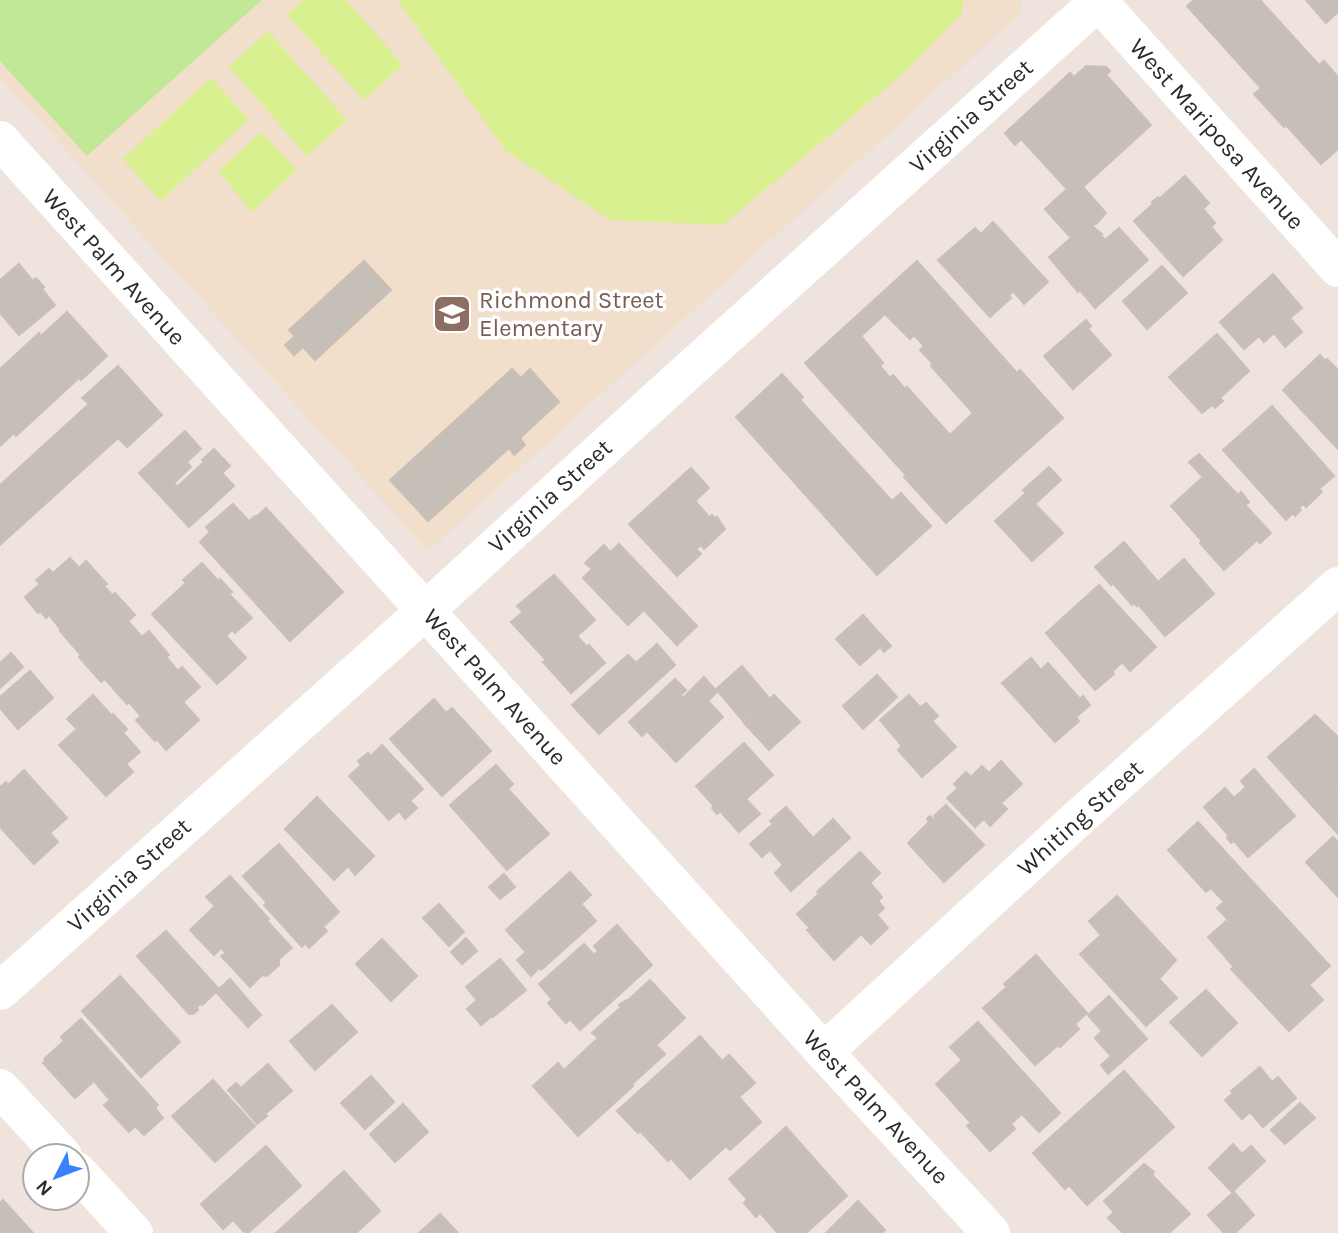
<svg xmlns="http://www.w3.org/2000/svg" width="1338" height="1233" viewBox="0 0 1338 1233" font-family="Karla,sans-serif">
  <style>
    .education { fill: #f1decb }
    .green { fill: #c1e896 }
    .pitch { fill: #d9f091 }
    .building { fill: #c6bfb8; stroke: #cabfb6; stroke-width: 2; fill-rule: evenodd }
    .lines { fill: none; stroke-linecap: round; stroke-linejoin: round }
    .minor { stroke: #fff; stroke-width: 38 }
    .tertiary { stroke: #fff; stroke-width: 38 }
    .labels { text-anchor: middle; stroke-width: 7; stroke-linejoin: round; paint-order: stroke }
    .street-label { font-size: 24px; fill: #2b2b2b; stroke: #fff }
    .education-label { font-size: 24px; fill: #785e54; stroke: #fff; text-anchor: start }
  </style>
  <rect width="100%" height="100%" fill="#eee3dd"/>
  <path class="education" d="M0,0h1022l-2,14 -592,537 -428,-474z"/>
  <path class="green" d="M0,0h262l-175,156 -87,-95z"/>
  <g class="pitch">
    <path d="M303,0h43l57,65 -39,35 -77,-85z"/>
    <path d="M397,0h566l-1,13 -56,58 -183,154 -113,-5 -104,-69z"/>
    <path d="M268,31l79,89 -40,36 -78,-89z"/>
    <path d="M211,78l38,41 -88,82 -38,-42z"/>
    <path d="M261,132l36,38 -45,42 -34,-41z"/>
  </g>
  <g class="building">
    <path d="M1194,0h66l59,65 5,-4 14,16v72l-17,15 -35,-39 -2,2 -30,-33 7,-6 -74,-82z"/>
    <path d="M1306,0h32v12l-12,11z"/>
    <path d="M1086,66l20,1 4,4 -4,4 45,50 -68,62 23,26 -9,10 -5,3 10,8 -1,1 4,5 14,-12 29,32 -53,48 -15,-18 -2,2 -29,-35 22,-19 -26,-29 22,-20 -46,-50 -6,6 -10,-12 65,-60 4,4z"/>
    <path d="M1185,176l24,27 -6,6 12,14 -4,4 11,13 -39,36 -49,-55 19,-17 -1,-2 6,-5 1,2z"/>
    <path d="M993,222l55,60 -24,22 -11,-13 -4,5 2,2 -21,19 -52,-57 37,-32 6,6z"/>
    <path d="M364,261l27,29 -76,70 -12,-13 -9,8 -9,-10 10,-9 -6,-6z"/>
    <path d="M917,261l100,112 3,-3 43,48 -117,105 -42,-46 2,-2 -101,-112zM885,314l25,25 4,-4 10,11 -4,4 13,14 -2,2 42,47 -23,22 -43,-48 -2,2 -12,-14 -3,3 -10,-12 3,-3 -22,-27z"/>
    <path d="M19,264l14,17 3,-3 8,9 -2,2 13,16 -36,30 -19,-22v-33z"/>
    <path d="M1162,266l25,27 -40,36 -24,-28z"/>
    <path d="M1273,274l29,34 -12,10 12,14 -17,15 -11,-14 -10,9 -5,-6 -15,13 -24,-27z"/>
    <path d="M67,312l40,44 -26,24 -2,-2 -63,58 -2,-3 -14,13v-77l39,-36 2,3z"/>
    <path d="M1086,320l5,6 -3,3 23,26 -38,34 -29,-33z"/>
    <path d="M1217,334l32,37 -29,27 3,3 -8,7 -3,-3 -10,8 -33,-36z"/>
    <path d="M1320,355l5,6 2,-2 11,11v79l-55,-59z"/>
    <path d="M118,366l44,49 -35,32 -9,-9 -118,107v-60l89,-81 -7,-6z"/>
    <path d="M512,369l9,9 9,-9 29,33 -39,36 5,7 -11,10 -5,-7 -81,73 -38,-41z"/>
    <path d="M782,374l21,23 -3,3 92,101 9,-8 30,33 -54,49 -141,-158z"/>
    <path d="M1272,406l62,70 -15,13 3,3 -16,15 -3,-3 -4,4 2,2 -6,6 -2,-3 -7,7 -63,-70z"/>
    <path d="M185,431l16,18 -14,13 4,5 -17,16 3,4 27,-25 -2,-2 12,-11 16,17 -8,7 12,13 -45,41 -50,-54z"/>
    <path d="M1199,454l39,41 3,-3 8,10 -4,3 26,28 -11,10 -3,-3 -33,30 -24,-27 2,-2 -31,-35 32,-29 -14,-15z"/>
    <path d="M1049,467l12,13 -26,24 28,29 -31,28 -37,-40 31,-28 -3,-3z"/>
    <path d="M691,468l18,20 -14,13 14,16 3,-2 3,3 2,-1 8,12 -21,20 -3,-4 -5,4 5,5 -24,22 -48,-52z"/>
    <path d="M233,504l16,17 6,-5 1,1 10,-9 77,84 -53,49 -90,-99 10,-10 -4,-5z"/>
    <path d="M1124,542l34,40 26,-23 30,35 -49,42 -27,-32 -1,2 -3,-3 -2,2 -19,-22 -2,2 -16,-18z"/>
    <path d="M619,544l78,82 -20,19 -33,-35 -16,15 -45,-47 9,-9 -7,-6 19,-18 6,7z"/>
    <path d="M70,558l9,10 7,-7 21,23 -3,2 8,9 3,-2 20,22 -7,6 14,16 7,-6 20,24 -3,2 12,14 4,-4 18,20 -17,15 16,18 -33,30 -9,-11 -2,2 -19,-21 5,-4 -12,-14 -2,2 -22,-25 -4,3 -22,-25 2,-2 -21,-24 1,-1 -12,-15 -3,3 -6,-7 -2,2 -13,-16 15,-13 -4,-4 13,-11 4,4z"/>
    <path d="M202,563l16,18 2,-2 12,13 -3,2 23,24 -17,15 -3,-3 -6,6 20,22 -29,26 -65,-70 34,-31 -3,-3z"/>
    <path d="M554,575l41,45 -18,16 10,11 2,-2 16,18 -34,30 -28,-31 3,-2 -35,-38 12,-10 -6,-6z"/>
    <path d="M1099,585l57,62 -26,24 -8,-9 -10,10 2,2 -19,16 -49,-57z"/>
    <path d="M863,615l28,31 -7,6 -4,-5 -20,18 -24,-26z"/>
    <path d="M657,644l18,21 -76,69 -27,-29 56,-50 8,8z"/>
    <path d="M11,653l12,14 -23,21v-25z"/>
    <path d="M1031,658l10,12 7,-7 32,36 3,-3 7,9 -14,12 3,4 -24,21 -53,-59z"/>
    <path d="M742,666l27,32 -26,23 -27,-32z"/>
    <path d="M30,671l23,27 -35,31 -18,-21v-11z"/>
    <path d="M877,675l20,22 -34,32 -20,-23z"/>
    <path d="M704,677l13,15 -9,9 15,16 -47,45 -29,-31 -5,5 -13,-14 46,-43 11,11 -5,5 2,3z"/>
    <path d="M93,695l19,21 1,-2 14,15 -4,4 17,19 -14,12 7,8 -27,24 -47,-51 18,-16 -10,-10z"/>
    <path d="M774,695l26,27 -31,28 -25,-27z"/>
    <path d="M909,695l11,12 6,-4 12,13 -6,5 24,26 -34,30 -24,-27 4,-4 -22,-26z"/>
    <path d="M434,699l12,14 6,-5 39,43 -49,45 -52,-57z"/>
    <path d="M1315,715l23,22 -1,96 -69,-76z"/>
    <path d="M744,743l29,32 -27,24 14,15 -21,18 -19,-21 -3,3 -5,-6 2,-2 -18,-20z"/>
    <path d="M382,745l41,44 -13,12 7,7 -12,11 -6,-8 -10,9 -40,-44 12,-11 -3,-4 10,-8 3,3z"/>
    <path d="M1001,761l21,23 -21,19 6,6 -17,17 -6,-7 -9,8 -28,-29 11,-10 -4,-4 12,-12 5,5 11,-11 7,7z"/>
    <path d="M496,765l17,19 -5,5 41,45 -42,36 -57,-65z"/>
    <path d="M1254,769l41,47 -47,41 -14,-16 -3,2 -4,-5 2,-2 -25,-29 21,-19 9,10 12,-11 -5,-6z"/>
    <path d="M24,770l43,48 -17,15 8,9 -24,22 -34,-37v-40l6,-5 2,3z"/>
    <path d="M317,797l57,59 -19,19 -7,-9 -14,14 -49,-51z"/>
    <path d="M946,805l38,40 -40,37 -36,-39 21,-21 -2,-3 3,-3 5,5 1,-2 -2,-3z"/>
    <path d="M786,807l27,31 20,-19 17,19 -59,53 -16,-18 8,-8 -13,-15 -8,7 -12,-13 23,-20 -3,-3z"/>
    <path d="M1198,822l132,144 -21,19 14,15 -34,31 -58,-62 3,-2 -26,-30 18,-16 3,3 2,-1 -14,-15 7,-6 -13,-14 -5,4 -38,-42z"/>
    <path d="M1333,837l5,5v55l-32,-35z"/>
    <path d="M279,844l60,68 -16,15 4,4 -18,17 -4,-5 -3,4 -38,-42 3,-2 -24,-27z"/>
    <path d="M860,852l20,21 -10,10 12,14 -4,4 6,7 -7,7 11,13 -17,16 -10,-10 -27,26 -27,-30 3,-2 -13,-14 22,-20 -2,-2z"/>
    <path d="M570,872l21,23 -10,9 15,17 -55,49 -2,-2 -8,8 -14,-16 9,-8 -20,-22z"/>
    <path d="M504,874l11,13 -15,12 -11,-12z"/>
    <path d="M230,876l39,43 -2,2 25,27 -13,11v6l-12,11 -5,-1 -12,12 -29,-31 5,-3 -5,-5 -7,7 -24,-25 25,-24 -9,-9z"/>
    <path d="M1117,896l59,64 -17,19 18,19 -31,28 -66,-72 21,-19 -12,-14z"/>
    <path d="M439,904l25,28 -15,14 -26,-28z"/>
    <path d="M617,925l35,40 -72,65 -10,-11 -4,4 -18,-20 4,-4 -13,-15 45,-40 10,11 4,-4 -4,-5z"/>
    <path d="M166,931l53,58 11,-10 31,36 -13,12 -32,-35 -14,13 -1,-2 -4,4 1,3 -5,4h-4l-52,-58z"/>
    <path d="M466,938l11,13 -15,13 -11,-12z"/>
    <path d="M382,939l35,37 -26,25 -35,-37z"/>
    <path d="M1036,955l51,58 -12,11 4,5 -19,18 -2,-2 -23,20 -52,-57 24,-21 -3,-3z"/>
    <path d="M500,959l26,31 -33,27 -1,-1 -11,9 -14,-16 10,-9 -11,-13z"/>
    <path d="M120,976l60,66 -39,35 -59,-66z"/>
    <path d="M650,980l35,38 -29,27 9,9 -33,30 1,2 -55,50 -45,-50 25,-23 6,7 34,-32 -6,-5 29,-26 -2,-2 7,-5 1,1z"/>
    <path d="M1206,990l31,33 -35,33 -32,-34z"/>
    <path d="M1109,996l38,43 -39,35 -7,-9 10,-9 -16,-18 7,-7 -14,-16z"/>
    <path d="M332,1005l25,27 -42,38 -25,-29z"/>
    <path d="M81,1019l77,86 -3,3 8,10 -19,17 -9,-9 -6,6 -25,-27 6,-5 -16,-19 -19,17 -32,-35 3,-2 -2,-2 20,-18 -3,-4z"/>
    <path d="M978,1022l82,91 -21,19 -17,-18 -11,10 4,5 -25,22 -23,-25 4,-3 -35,-39 26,-24 -12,-13z"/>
    <path d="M700,1036l22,25 7,-6 26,28 -16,14 22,25 -31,28 -4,-4 -36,33 -19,-21 -3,3 -28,-30 -2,2 -21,-22z"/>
    <path d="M268,1064l24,27 -27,23 2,2 -10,8 -29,-34 8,-7 5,5z"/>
    <path d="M1260,1067l12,15 6,-5 18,21 -33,29 -13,-15 -8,7 -17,-19 8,-7 -2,-2z"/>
    <path d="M1124,1071l50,56 -87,78 -18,-20 -4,4 -32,-36z"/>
    <path d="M371,1076l23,26 -29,27 -24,-26z"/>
    <path d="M213,1080l42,46 -40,36 -43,-46z"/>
    <path d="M1300,1103l15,15 -30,26 -14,-14z"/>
    <path d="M403,1104l25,28 -33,30 -25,-28z"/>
    <path d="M786,1127l61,69 -41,37h-28l-18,-20 -4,4 -12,-14 3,-4 -18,-20z"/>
    <path d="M1233,1144l9,10 9,-8 14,15 -33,31 -23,-24z"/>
    <path d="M266,1146l35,40 -53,47h-3l-12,-13 -10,9 -22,-25z"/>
    <path d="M1144,1164l10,8 -2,3 38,39 -21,19h-46l-15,-15 6,-6 -10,-11z"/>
    <path d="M344,1171l36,40 -24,22h-80z"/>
    <path d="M1234,1192l20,23 -19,18h-11l-16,-18z"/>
    <path d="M3,1200l30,33h-33v-30z"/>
    <path d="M858,1201l27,29 -4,3h-55z"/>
    <path d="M440,1214l18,19h-39z"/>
  </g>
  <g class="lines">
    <g class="minor">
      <path d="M1098,1l240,267"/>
      <path d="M0,140l824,912 167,181"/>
      <path d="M824,1052l250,-230 264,-236"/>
      <path d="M0,1088l63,68"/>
      <path d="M77,1171l57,62"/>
    </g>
    <path class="tertiary" d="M0,991l425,-380 251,-229 424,-382"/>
  </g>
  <defs>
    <symbol id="school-square" viewBox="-11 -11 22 22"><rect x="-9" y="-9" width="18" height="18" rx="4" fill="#8d6e63" stroke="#fff"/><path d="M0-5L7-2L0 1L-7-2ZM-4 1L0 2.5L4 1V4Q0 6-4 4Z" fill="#fff"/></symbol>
  </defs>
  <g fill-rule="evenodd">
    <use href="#school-square" x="430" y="292" width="44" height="44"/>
  </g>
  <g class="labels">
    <g class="street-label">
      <text transform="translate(971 116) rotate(-42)" y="8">Virginia Street</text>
      <text transform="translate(1217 134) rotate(48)" y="8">West Mariposa Avenue</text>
      <text transform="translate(114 267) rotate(48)" y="8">West Palm Avenue</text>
      <text transform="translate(550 496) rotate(-42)" y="8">Virginia Street</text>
      <text transform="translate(495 687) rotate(48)" y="8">West Palm Avenue</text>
      <text transform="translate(1080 818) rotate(-42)" y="8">Whiting Street</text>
      <text transform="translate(129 875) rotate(-42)" y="8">Virginia Street</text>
      <text transform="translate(876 1107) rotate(47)" y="8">West Palm Avenue</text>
    </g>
    <g class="education-label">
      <text x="479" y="308">Richmond Street<tspan x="479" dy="28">Elementary</tspan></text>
    </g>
  </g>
  <g transform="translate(56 1177) rotate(228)"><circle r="33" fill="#ffffff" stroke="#aaaaaa" stroke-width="2"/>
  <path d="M0-5L12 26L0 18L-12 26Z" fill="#3982ff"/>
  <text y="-10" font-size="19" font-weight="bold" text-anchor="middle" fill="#2b2b2b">N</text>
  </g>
</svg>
